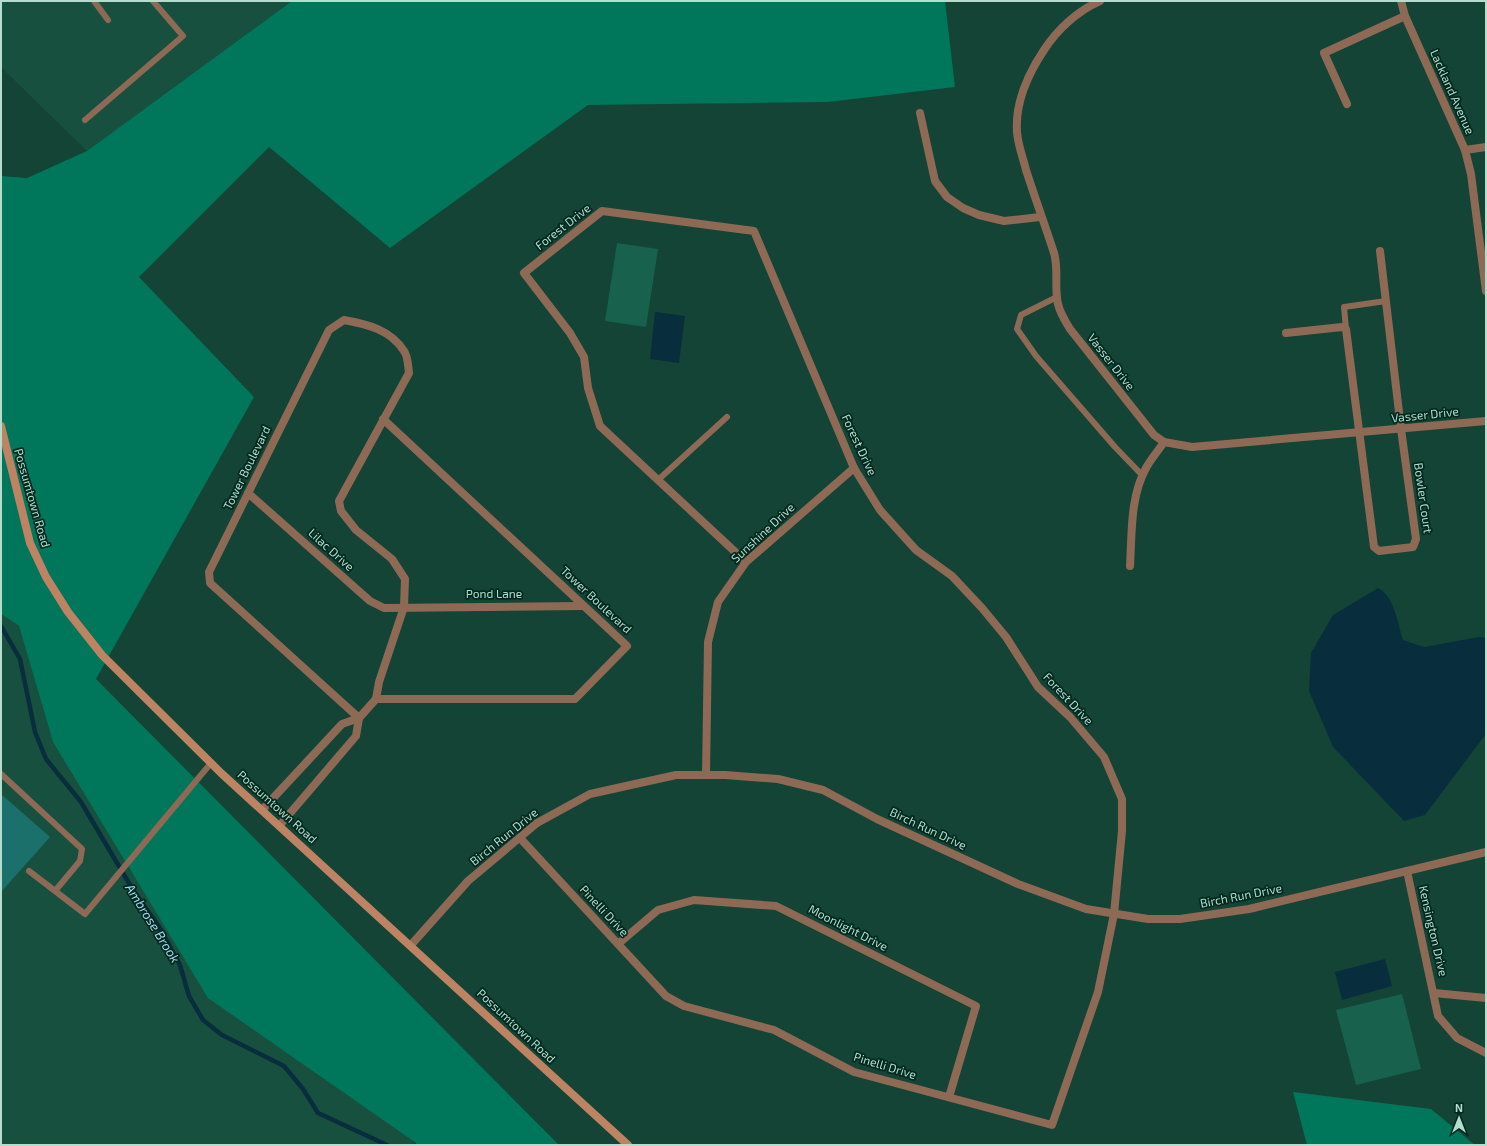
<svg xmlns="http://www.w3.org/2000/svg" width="1487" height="1146" viewBox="0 0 1487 1146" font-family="'Exo 2',sans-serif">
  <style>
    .built { fill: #185040 }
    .green { fill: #17614d }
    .forest { fill: #00765b }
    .water { fill: #082e3d }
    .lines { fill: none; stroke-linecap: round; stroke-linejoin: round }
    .stream { stroke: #082e3d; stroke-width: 4.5 }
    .building { fill: #1b706c }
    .lane { stroke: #8e6a56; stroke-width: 6 }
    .street { stroke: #8e6a56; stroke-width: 8 }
    .secondary { stroke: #bd8363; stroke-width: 8 }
    .labels { text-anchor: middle; stroke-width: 3.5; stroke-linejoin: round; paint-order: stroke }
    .street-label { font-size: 12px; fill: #b4ddce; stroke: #01291e }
    .water-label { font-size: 13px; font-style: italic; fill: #a6d7f0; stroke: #01291e }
  </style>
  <rect width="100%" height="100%" fill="#134436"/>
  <g class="built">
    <path d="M1,1h291l-205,150 -86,-84z"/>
    <path d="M1,614l18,12 34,116 363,403h-415z"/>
  </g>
  <g class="green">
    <path d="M617,243l41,6 -12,78 -41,-6z"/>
    <path d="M1402,994l19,75 -65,16 -20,-75z"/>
  </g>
  <g class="forest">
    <path d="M292,1h653l10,86 -127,15 -240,3 -198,143 -121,-101 -130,130 115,120 -158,282 463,466h-143v-2l-208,-145 -155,-256 -34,-116 -18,-12v-438l26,2 60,-27z"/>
    <path d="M1293,1092l138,17 44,36h-168z"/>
  </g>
  <g class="water">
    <path d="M655,312l30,4 -6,47 -29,-4z"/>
    <path d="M1378,588c17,9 19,34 25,52l21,7 55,-10 7,1v96l-61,81 -21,6 -71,-74 -24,-56 2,-38 22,-38z"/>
    <path d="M1385,959l7,27 -50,14 -7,-28z"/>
  </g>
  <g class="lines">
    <path class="stream" d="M1,626l19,33 15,73 11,27 35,43 52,88 27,38 20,37 9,31 14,24 19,15 62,31 19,23 15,24 69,32"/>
  </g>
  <path class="building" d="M1,794l49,43 -49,55z"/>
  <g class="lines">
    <g class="lane">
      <path d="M94,1l14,19"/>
      <path d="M85,120l98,-84 -30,-35"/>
      <path d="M1057,297l-36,18 -4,14 19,27 79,91 28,29"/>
      <path d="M1346,329l-2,-22 42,-6"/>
      <path d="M658,480l69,-63"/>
      <path d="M1,774l81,75 -2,12 -25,30"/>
      <path d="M29,871l56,43 126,-151"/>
    </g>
    <g class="street">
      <path d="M1100,1c-23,10 -43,29 -56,49 -16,24 -29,53 -27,82 1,13 6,26 9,38 9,28 19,55 28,83 5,17 0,34 4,51 2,9 7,17 12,25l84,106 10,7 28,5 294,-26"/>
      <path d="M1401,1l4,15 60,134 6,24 15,117"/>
      <path d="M1347,104l-23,-51 81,-37"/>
      <path d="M920,113l15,68 12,16 16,11 16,7 25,6 36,-4"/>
      <path d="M1465,150l21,-3"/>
      <path d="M344,320c23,4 47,10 60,31 4,5 4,15 5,22l-70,128 2,10 15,19 36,29 13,20 -1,28 -25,75 -3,17 -17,19 -149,-135 -1,-11 120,-242z"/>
      <path d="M1286,333l56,-6 4,2 28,218 5,4 34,-4 3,-8 -15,-110 -21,-178"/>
      <path d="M248,493l122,108 14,7 199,-2"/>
      <path d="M1130,566c2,-33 0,-69 16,-98 5,-9 12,-17 18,-26"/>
      <path d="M376,699h199l52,-53 -244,-227"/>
      <path d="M706,775l2,-133 10,-40 28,-40 108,-94"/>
      <path d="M262,810l80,-86 17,-6 -3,18 -76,89"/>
      <path d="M520,838l146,158 18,10 90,24 80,42 198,53 46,-133 16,-78 8,-83v-32l-18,-42 -34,-40 -32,-30 -32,-50 -24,-29 -30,-32 -36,-26 -36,-40 -26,-42 -100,-237 -152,-20 -78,62 46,60 14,24 4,31 12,38 146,136"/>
      <path d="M1407,871l31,145 19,22 29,15"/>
      <path d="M618,944l40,-34 36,-10 82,6 200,100 -27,91"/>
      <path d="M411,945l57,-64 69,-58 53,-29 86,-19h49l53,4 45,11 54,29 141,65 68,25 62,10h32l69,-10 237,-57"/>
      <path d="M1434,993l52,5"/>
    </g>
    <path class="secondary" d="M1,426l29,117 16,34 22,35 34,43 119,118 407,372"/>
  </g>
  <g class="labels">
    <g class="street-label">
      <text transform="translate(1452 92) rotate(66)" y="4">Lackland Avenue</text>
      <text transform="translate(563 227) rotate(-38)" y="4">Forest Drive</text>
      <text transform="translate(1111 362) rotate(52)" y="4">Vasser Drive</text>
      <text transform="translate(1425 415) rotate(-6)" y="4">Vasser Drive</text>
      <text transform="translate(859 445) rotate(65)" y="4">Forest Drive</text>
      <text transform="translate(247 468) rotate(-64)" y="4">Tower Boulevard</text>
      <text transform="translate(32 498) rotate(74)" y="4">Possumtown Road</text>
      <text transform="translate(1423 498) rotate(82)" y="4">Bowler Court</text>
      <text transform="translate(763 533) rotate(-43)" y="4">Sunshine Drive</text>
      <text transform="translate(331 550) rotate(42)" y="4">Lilac Drive</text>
      <text x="494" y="598">Pond Lane</text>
      <text transform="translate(596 600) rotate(43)" y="4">Tower Boulevard</text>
      <text transform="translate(1068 699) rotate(47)" y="4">Forest Drive</text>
      <text transform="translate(277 807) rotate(42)" y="4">Possumtown Road</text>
      <text transform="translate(928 829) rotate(25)" y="4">Birch Run Drive</text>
      <text transform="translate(504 837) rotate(-39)" y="4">Birch Run Drive</text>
      <text transform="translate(1241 896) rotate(-11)" y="4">Birch Run Drive</text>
      <text transform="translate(604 911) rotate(47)" y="4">Pinelli Drive</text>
      <text transform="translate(848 928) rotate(27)" y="4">Moonlight Drive</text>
      <text transform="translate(1433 931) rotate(77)" y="4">Kensington Drive</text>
      <text transform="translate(516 1026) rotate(43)" y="4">Possumtown Road</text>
      <text transform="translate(885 1066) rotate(17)" y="4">Pinelli Drive</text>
    </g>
    <g class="water-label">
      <text transform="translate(153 923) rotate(58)" y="5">Ambrose Brook</text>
    </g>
  </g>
  <rect width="1487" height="1146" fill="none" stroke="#b4ddce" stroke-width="4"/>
  <g transform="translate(1459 1118)" stroke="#01291e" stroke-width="3" paint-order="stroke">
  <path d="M0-3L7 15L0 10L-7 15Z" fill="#b4ddce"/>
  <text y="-6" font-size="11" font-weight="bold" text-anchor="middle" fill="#b4ddce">N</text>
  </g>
</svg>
